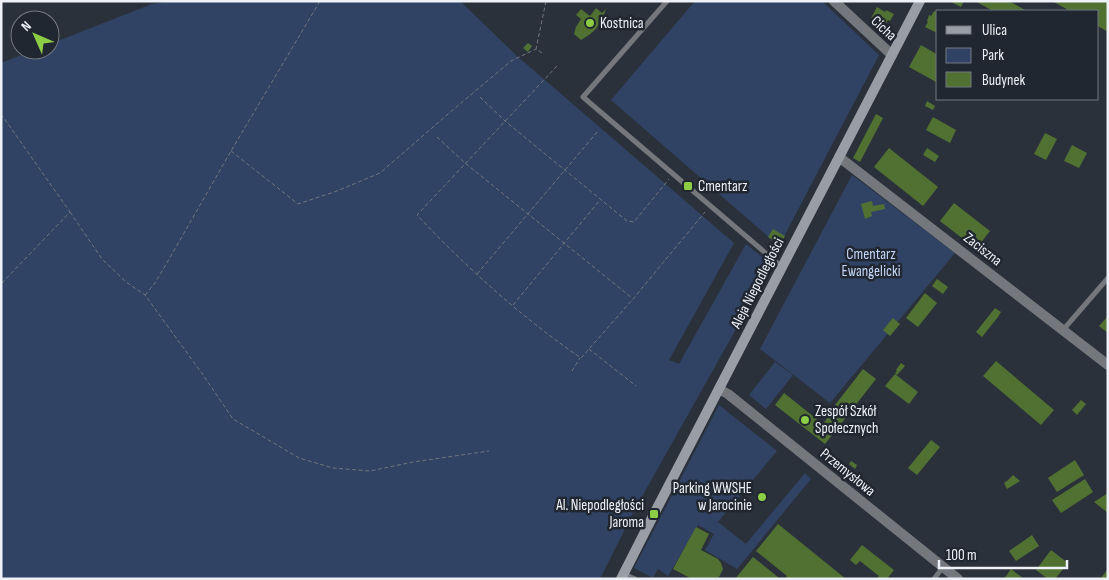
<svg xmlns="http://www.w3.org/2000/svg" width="1109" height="580" viewBox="0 0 1109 580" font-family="'Sofia Sans Condensed',sans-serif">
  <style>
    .green { fill: #304365 }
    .building { fill: #507132 }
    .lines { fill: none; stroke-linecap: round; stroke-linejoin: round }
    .path { stroke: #70757d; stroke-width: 1; stroke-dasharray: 4 2.5; stroke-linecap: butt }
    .lane { stroke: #74777c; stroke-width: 5 }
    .street { stroke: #74777c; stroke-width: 10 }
    .secondary { stroke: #999ea6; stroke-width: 10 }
    .poi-dot { fill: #8bce46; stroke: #212730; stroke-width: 2 }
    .labels { text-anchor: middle; stroke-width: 5; stroke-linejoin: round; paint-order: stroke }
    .poi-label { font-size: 15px; fill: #eef2f8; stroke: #212730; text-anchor: start }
    .street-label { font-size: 15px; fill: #eef2f8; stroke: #212730 }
    .park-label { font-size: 15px; fill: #c3d7f9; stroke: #212730 }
  </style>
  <rect width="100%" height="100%" fill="#2b313a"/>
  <g class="green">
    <path d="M171,1h289l57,55 217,187 -65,117 10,4 67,-120 26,21 -137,244 -35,70h-599v-516l34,-13h15v-6l102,-40z"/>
    <path d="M695,1h127l57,54 -100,191 -168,-146z"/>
    <path d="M852,175l103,78 -125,150 -70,-54z"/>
    <path d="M775,362l18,13 -27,34 -17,-14z"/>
    <path d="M719,405l58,46 -59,71 28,22 59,-71 6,6 -74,90 -32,-19 9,-16 -16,-9 -30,51 -10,-7 -5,9 -19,-10z"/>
  </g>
  <g class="building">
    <path d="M949,1h15l-3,6z"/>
    <path d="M975,1h34l18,10h-34z"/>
    <path d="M1052,1h56v31l-10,-6v-15h-28z"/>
    <path d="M877,7l8,5 1,-2 8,4 -4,7 -2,-1 -3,5 -14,-7z"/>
    <path d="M596,8l6,5 4,-4 -3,8 -7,12 -7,6 -8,5 -7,-6 2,-7 5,-8 -5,-4 5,-6 9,7z"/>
    <path d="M934,11l4,2v18l-1,2 -12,-6 3,-5 -1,-1 2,-6 2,1z"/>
    <path d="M528,43l4,3 -4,6 -5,-4z"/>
    <path d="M921,45l17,10v28l-29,-16z"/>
    <path d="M927,101l8,5 -2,4 -8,-4z"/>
    <path d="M876,114l7,4 -23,44 -7,-4z"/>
    <path d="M933,117l23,13 -6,13 -24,-13z"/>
    <path d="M1045,133l12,6 -11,21 -12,-6z"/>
    <path d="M1072,145l15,8 -8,15 -15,-7z"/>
    <path d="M889,148l49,39 -15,19 -49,-39z"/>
    <path d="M927,148l12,8 -4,6 -12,-7z"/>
    <path d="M872,201l1,5 11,-2 1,5 -14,3 1,4 -7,3 -4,-15z"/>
    <path d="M954,203l36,28 -14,18 -36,-28z"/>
    <path d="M773,229l12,7 -5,9 -12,-8z"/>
    <path d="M937,279l11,8 -5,7 -11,-8z"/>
    <path d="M925,293l12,10 -19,24 -12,-9z"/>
    <path d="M995,308l6,4 -3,5 -16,20 -6,-5z"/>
    <path d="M1108,316v17l-9,-7z"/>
    <path d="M893,318l7,6 -10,12 -7,-6z"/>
    <path d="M996,361l58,49 -13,15 -58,-49z"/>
    <path d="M901,363l4,3 -8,9 -2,-2 2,-2 -1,-1z"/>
    <path d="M863,369l13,10 -51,65 -50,-39 9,-12 39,31 13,-18 -1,-1z"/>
    <path d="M895,374l23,18 -9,12 -24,-18z"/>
    <path d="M1081,400l5,4 -9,11 -5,-5z"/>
    <path d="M931,440l9,7 -23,28 -9,-7z"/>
    <path d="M1075,460l9,15 -27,17 -9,-14z"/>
    <path d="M851,461l6,4 -2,4 -6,-5z"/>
    <path d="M1013,475l7,6 -13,8 -3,-6 4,-3z"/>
    <path d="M1085,479l8,13 -32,21 -9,-13z"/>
    <path d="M1108,493v20l-14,-11z"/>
    <path d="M707,508h8v4l-9,-1z"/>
    <path d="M778,524l68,55h-61l2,-3 -31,-25z"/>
    <path d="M696,527l13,7 -8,16 17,9 3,4 2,6 -5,10h-26l-19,-10z"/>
    <path d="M1032,535l7,11 -23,15 -7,-10z"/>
    <path d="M862,545l32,25 -7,9h-10l2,-3 -19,-15 -4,4 -6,-5z"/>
    <path d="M1051,550l17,13 -13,16h-7l-12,-9z"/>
    <path d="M753,557l20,16 7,6h-45z"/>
    <path d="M1011,569l13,10h-20z"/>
    <path d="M1108,569v10h-8z"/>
  </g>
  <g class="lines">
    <g class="path">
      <path d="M542,53l-6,-4 10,-48"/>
      <path d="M557,66l-140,149c49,52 104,102 164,143l52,-59 72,-87"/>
      <path d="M480,97l25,24 122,100 7,1 35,-43"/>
      <path d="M1,114l69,98 -69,72"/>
      <path d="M437,137l28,26 167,135"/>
      <path d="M231,151l67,53 39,-13 43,-18 68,-59 63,-53 25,-12"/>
      <path d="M70,212l32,47 24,23 19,13 56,77 32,47 66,39 34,10 37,3 43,-9 76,-11"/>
      <path d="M477,274l121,-143"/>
      <path d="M145,295l10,-12 13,-22 63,-110 89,-150"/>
      <path d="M513,305l87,-105"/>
      <path d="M589,349l47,37"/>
      <path d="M572,371l8,-13"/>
    </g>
    <g class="lane">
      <path d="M667,1l-84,96 199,170"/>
      <path d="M1063,330l45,-52"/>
      <path d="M624,574l11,5"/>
      <path d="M934,579l9,-12"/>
    </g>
    <g class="street">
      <path d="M834,1l58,54"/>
      <path d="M839,157l269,208"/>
      <path d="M719,389l9,5 230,185"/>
    </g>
    <path class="secondary" d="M621,579l33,-65 266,-513"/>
  </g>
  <g class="poi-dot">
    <circle cx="590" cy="23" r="5"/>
    <rect x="683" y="181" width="10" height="10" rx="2.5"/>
    <circle cx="805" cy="420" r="5"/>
    <circle cx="762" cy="497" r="5"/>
    <rect x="649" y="509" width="10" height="10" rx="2.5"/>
  </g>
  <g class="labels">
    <g class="poi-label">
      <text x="600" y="28">Kostnica</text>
      <text x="698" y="191">Cmentarz</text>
      <text x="815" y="416">Zespół Szkół<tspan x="815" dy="17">Społecznych</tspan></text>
      <text x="752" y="493" text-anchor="end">Parking WWSHE<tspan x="752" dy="17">w Jarocinie</tspan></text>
      <text x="644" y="510" text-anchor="end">Al. Niepodległości<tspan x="644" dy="17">Jaroma</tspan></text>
    </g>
    <g class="street-label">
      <text transform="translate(884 28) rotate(43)" y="5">Cicha</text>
      <text transform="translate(983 249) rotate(38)" y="5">Zaciszna</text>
      <text transform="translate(757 283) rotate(-63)" y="5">Aleja Niepodległości</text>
      <text transform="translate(848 472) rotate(39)" y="5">Przemysłowa</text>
    </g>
    <g class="park-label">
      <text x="871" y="259">Cmentarz<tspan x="871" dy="17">Ewangelicki</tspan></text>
    </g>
  </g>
  <rect width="1109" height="580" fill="none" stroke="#eef2f8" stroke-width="5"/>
  <rect x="936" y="10" width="162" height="90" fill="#212730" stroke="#737880"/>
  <rect x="946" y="26" width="25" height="8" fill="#999ea6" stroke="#737880"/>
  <text x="982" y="35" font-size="15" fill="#eef2f8">Ulica</text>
  <rect x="946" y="48" width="25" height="15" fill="#304365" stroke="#737880"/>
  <text x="982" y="60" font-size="15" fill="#eef2f8">Park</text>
  <rect x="946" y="72" width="25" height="15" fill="#507132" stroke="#737880"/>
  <text x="982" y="85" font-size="15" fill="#eef2f8">Budynek</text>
  <g transform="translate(35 35) rotate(315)"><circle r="24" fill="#212730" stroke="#737880"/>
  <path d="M0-4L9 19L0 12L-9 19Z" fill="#8bce46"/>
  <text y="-8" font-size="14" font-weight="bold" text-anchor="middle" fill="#eef2f8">N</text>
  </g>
  <path d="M939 560v8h128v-8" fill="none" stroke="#eef2f8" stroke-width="2.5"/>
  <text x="946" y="560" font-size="15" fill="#eef2f8" stroke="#212730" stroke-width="4" paint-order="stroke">100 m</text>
</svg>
